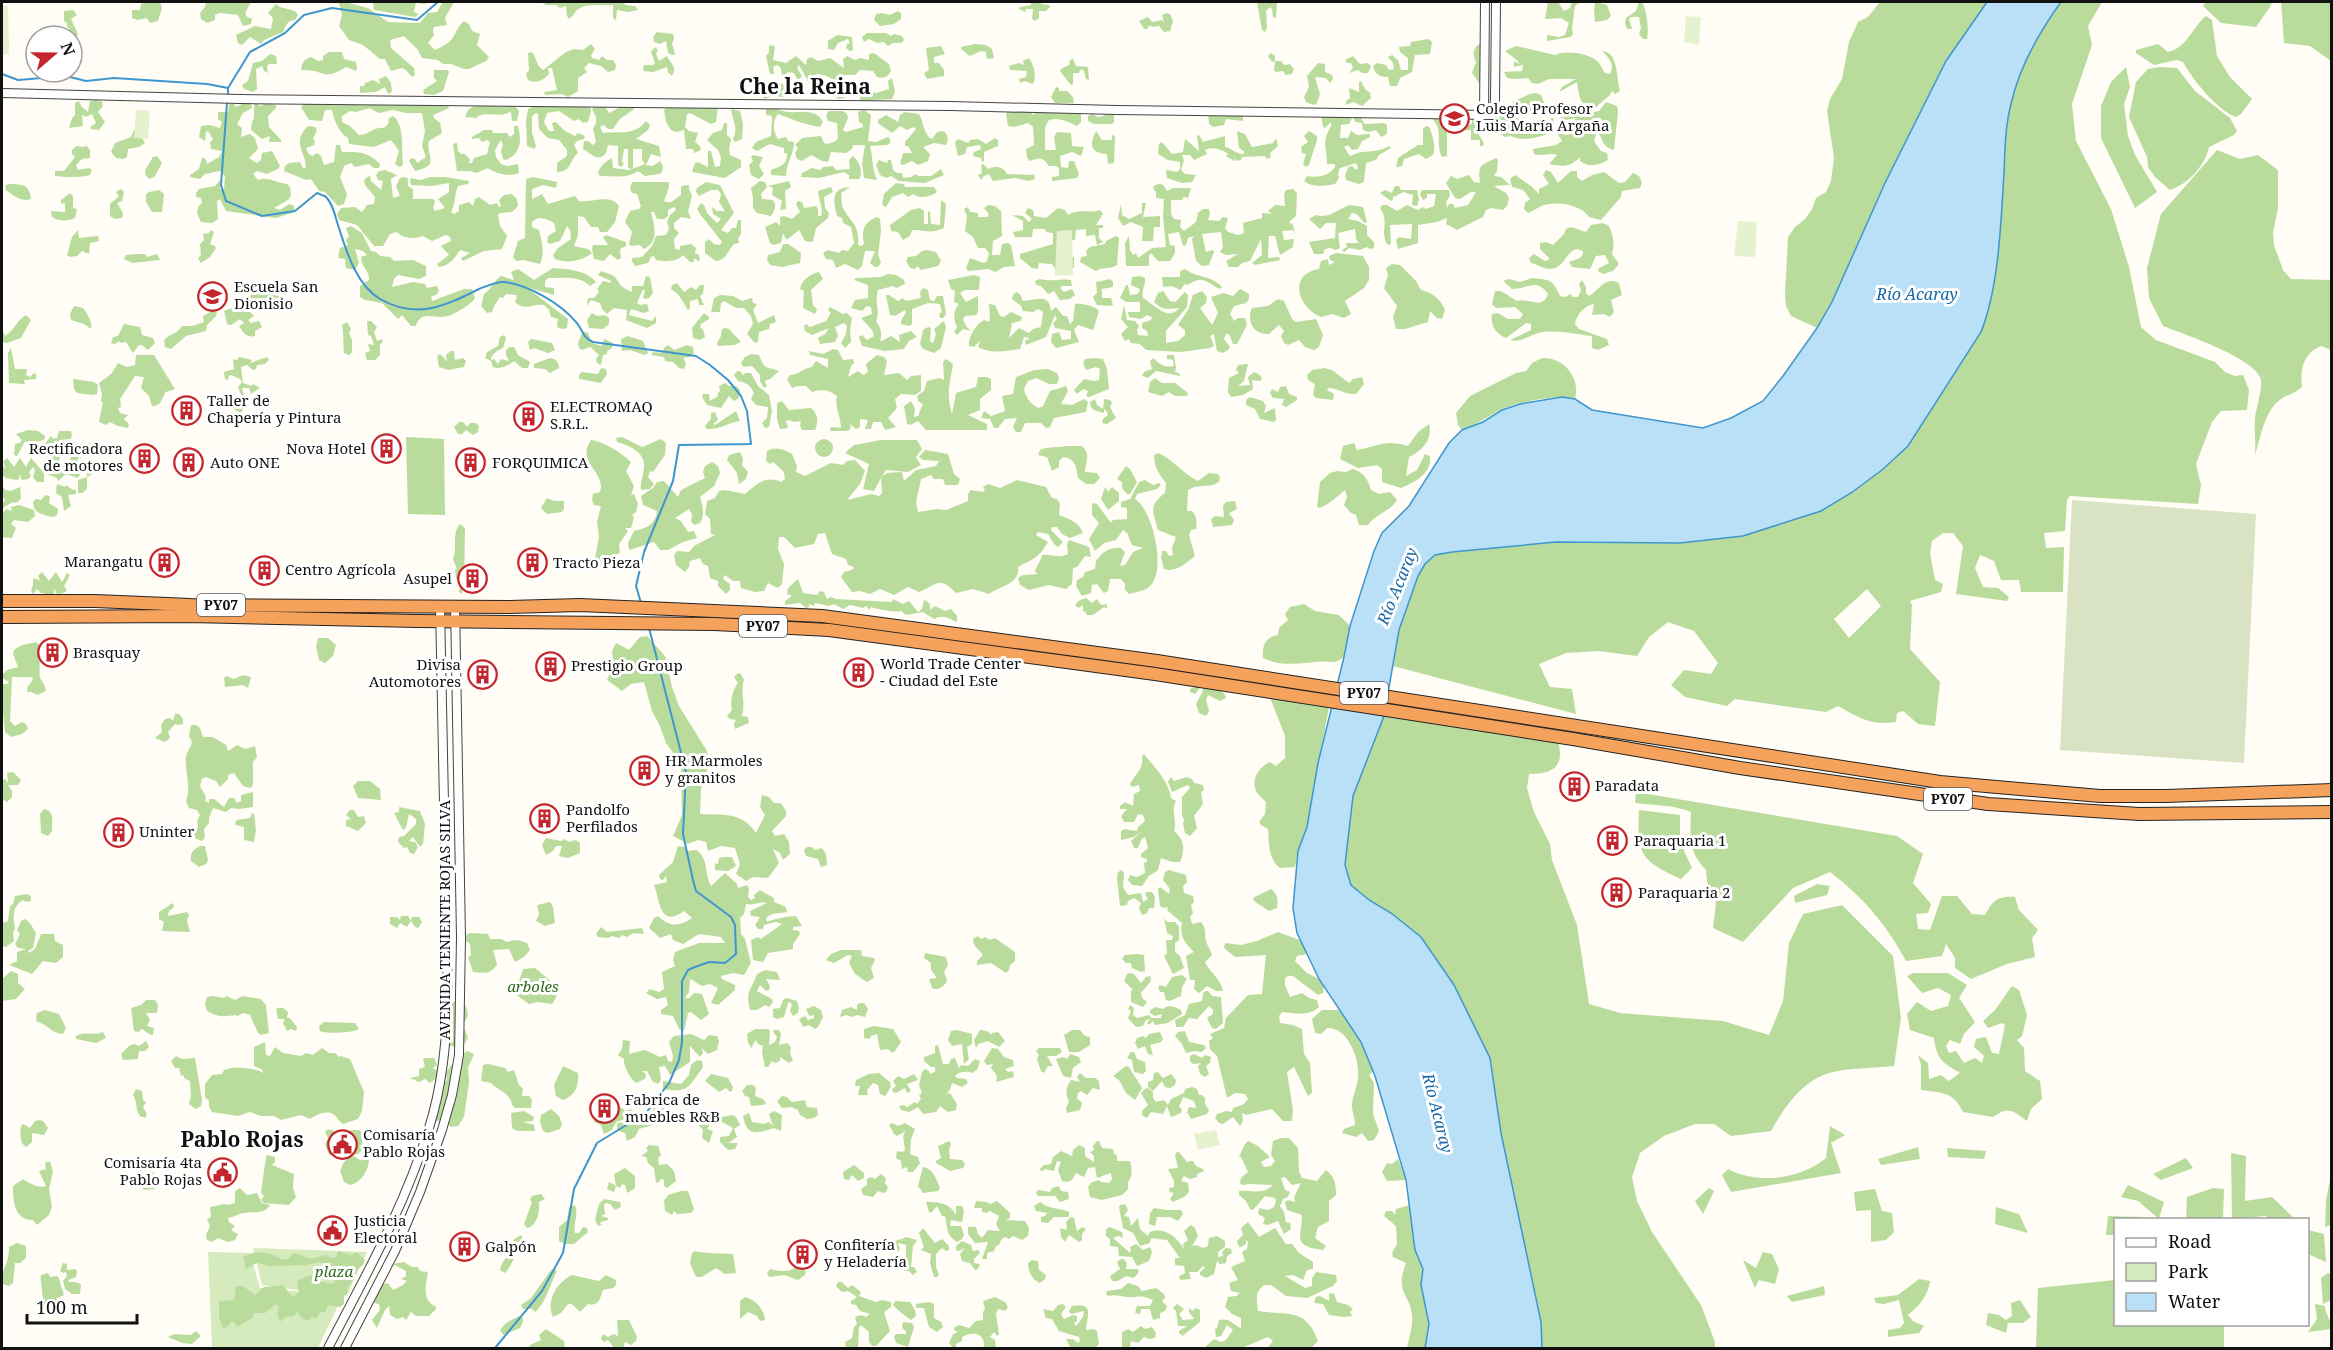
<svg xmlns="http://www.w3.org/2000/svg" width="2333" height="1350" viewBox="0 0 2333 1350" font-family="'Noto Serif',serif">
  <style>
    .green { fill: #d5ebbd }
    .forest { fill: #b9dc9c; fill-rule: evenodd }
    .cemetery { fill: #d9e3c4 }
    .pitch { fill: #e6f2cf }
    .water { fill: #b9e0f7; stroke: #3f96cf; stroke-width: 1.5 }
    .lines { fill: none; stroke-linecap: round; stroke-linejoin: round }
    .stream { stroke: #3f96cf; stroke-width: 2 }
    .minor-casing { stroke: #444; stroke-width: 10 }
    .highway-casing { stroke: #222; stroke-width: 14 }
    .minor { stroke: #fff; stroke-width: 8 }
    .highway { stroke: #f5a25d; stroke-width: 12 }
    .labels { text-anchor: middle; stroke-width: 6; stroke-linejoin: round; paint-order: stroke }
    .shield { fill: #fff; stroke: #585858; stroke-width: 1.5 }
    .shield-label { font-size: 14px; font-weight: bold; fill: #111 }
    .poi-label { font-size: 15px; fill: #111; stroke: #fff; text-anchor: start }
    .street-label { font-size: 15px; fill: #111; stroke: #fff }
    .park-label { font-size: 15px; font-style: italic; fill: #2f6b1f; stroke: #fff }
    .water-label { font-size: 16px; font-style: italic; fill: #1768a6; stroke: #fff }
    .district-label { font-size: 21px; font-weight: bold; fill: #111; stroke: #fff }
  </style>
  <rect width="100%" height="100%" fill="#fffdf5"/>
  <path class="green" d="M253,1248l114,4 -20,43h-4l-25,53h-106l-4,-96 42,1 10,35 58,5 -56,-8z"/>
  <g class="forest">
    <path d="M146,2h14l2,6 -4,13 -8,2 -3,-5 -10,2 -5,-2v-8h8l1,-6z"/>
    <path d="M206,2h45l-6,11 2,4 5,2 -1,5 -8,2 -5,-11 -19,-2 -4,2v5l-8,3 -6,-4 -1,-6 5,-6z"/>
    <path d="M345,2l23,6 20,14 32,1 8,-10 9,-1 6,-10h11l-9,16 2,7 -13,2 -1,3 1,5 -6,8 7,7c5,-2 14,-7 17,-11 5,-7 5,-12 12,-18l5,3 3,7 8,3 -3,11 12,12 -3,4 -17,8h-5l-13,-5h-8l-5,-4 -16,-2 -4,-8 -14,-14 -14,4 1,8 23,20 1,7 -3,2 -6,-7 -4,-2 -11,3 -6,-12h-5l-17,-14 -14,-5 -10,-14 3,-11 -3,-12z"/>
    <path d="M373,2h62l-13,2 -6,-2 -2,10 5,2 -4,3 -41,-7z"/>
    <path d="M541,2h80l5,3 9,1 3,4 -9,2 -12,-2 -1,10 -3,-2v-13c-11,1 -28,-3 -37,6 -2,3 -4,6 -7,8l-2,-3 -1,-10 -6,2 -4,-3h-10z"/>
    <path d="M1031,2h8l3,2 7,1 1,2 -4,4h-7v7l-4,3 -3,-2 1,-10h-7l-1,3 -6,-3 1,-2 11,-2z"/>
    <path d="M1257,2h20l-1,16 -3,-1 -1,-8 -2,-2 -4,4 1,17 -2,4 -3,-2z"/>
    <path d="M1548,2h10l6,9 6,-3 2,-6h8l-5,4 -3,22 1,6 -2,3 -24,4v-6l12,2 6,-2 4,-12 -8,-5 -16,1z"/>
    <path d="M1595,2l12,3 4,11 -4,4 -12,2 -1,-13z"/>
    <path d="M1639,2h3c5,9 7,27 5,37h-4l-4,-5 2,-6 -2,-11h-8l-2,2 3,10h-5l-2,-6 1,-5 10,-7z"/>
    <path d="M1880,2h107l-41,59 -114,241 -15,26 -26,-12 -5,-10 -1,-12 3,-57 7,-10 10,-8 7,-10 4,-11 10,-6 5,-11 3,-23 -7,-47 3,-12 12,-20 7,-37 9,-20 10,-5z"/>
    <path d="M2061,2h41l-14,24 4,19 -20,59 4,37 35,68 18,58 12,60 15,13 59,22 10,10 10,4 8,-1 6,15 -2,20 -26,1 -9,11 -16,42 5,21 -3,19 -128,-8 -3,4 -2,31 -21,2 2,15 18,-1 -1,45h-42l-2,-12h-18l-7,-19 -14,-6 -5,13 8,19 15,1 11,9 -2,4 -51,-7 7,-48 -10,-13h-10l-11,8 -2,12 5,27 8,4 -2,8 -31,9 2,4 -2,44 30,33 -5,44 -17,-2 -15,-13 -6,2 -1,9c-24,4 -37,-4 -58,-16l-12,6 -91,-13 -8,7 -42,-9 -14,-12 13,-15 27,4 7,-11 -24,-32 -26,-9 -19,15 -12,19 -38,-5 -33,2 -27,11 11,23 22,2 4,25 -183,-48c4,-27 17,-95 41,-110 4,-3 12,-3 18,-4l104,-10 124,1 63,-7 78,-25 30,-18 31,-23 26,-24 73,-114c18,-45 20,-111 23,-159 1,-23 1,-46 7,-69 8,-36 29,-73 50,-102zM1867,589l14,17 -32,32 -15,-19z"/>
    <path d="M2205,2h67l-2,5 -14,20 -35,-4 -18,-17z"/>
    <path d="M2281,2h50v59l-21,-15 -26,-3z"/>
    <path d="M276,4l4,3 15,4 3,4 -3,5c-9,1 -8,5 -12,12l-19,8 -3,4 -11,-7 -8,8 -4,-2 -2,-8 19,-9 16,3 2,-11 -5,-5z"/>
    <path d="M73,10l4,5 -6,4 7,15 -3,5 -5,-3 -1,-8 -2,-1v-4l-3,-2v-10z"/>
    <path d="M898,11l3,2v6l-7,5 -14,2 -6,-6 2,-6 6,-1 8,2z"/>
    <path d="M1166,13l4,1 3,7 -3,10 -6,1 -5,-6 -7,1 -2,-2 -3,4h-3l-5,-8 9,-4 4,5 10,-2 2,3 -2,-8z"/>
    <path d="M2206,16l6,4 5,36 13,21 22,22 -11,15 -5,3c-18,-6 -44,-38 -53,-55l-6,-2 -23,5 -18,-12v-3l22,-6 10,8c19,-4 26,-27 38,-36z"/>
    <path d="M657,32l16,2 1,5 -2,5 3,10 -2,1 -5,-2 -2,-12 -6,3 -6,-2 -1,-5z"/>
    <path d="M867,33h19l5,3 3,-2 8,2 2,4 -3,3h-8l-5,3 -4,-4 -7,1 -8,-4 -5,3 -2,-5z"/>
    <path d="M837,35l15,2 1,13 -3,1 -4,-3 1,-4 3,-1 -2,-4 -10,4 -4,7 -6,-1v-8z"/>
    <path d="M1428,39l4,3 -2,12 -15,1 -3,17 -12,6 -3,8h-7l-2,-9c-7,0 -13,-2 -15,-11l4,-3 9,2 3,5 5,-1 -1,-6 -5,-6 4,-2 6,5 3,10h7v-12l-8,-6 -1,-5 11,-1 1,-4z"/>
    <path d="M591,44l4,5 -4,6 1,3 7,2 3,-4 5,4h6l3,5 -1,5 -7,2 -7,-6 -12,-3 -5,5 3,4 -9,6v13l-10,6 -6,-3 -17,1 -1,-3 13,-2 -5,-22h-4l1,6c-7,7 -12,10 -21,6l-2,-6 3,-4 -1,-17 4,-1c5,6 4,14 11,18l23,-18 8,-3 9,1z"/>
    <path d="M975,44l11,1 6,4 2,9 -7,1 -1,-7 -5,-1 -11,5 -9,-7v-2z"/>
    <path d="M1480,44l4,1 -2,37 -3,1 -7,-10 4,-11c-4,-7 -3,-15 4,-18z"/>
    <path d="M772,45l3,2 -2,13 13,3 10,-7 10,9 1,-6 4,-2 7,4 12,-3 14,10 -1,-9 4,-3 8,4 5,-2 9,2v-6l5,-1 15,11 2,7c-3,6 -7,8 -14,6l-4,-6 -13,-1 -5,5h-11l-1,8 13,4v8l-18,4 -3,-3v-16l-11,-5 -8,-1 -2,9h-5l-10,-18 -2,3 5,8 -3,3h-2l-3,-6 -7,-1 -1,5 -4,1 -1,-10 -4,-3 -4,2 1,7h-4l-4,-18 3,-4v-6z"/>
    <path d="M941,46l4,8 -11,3v6h5l5,7v6l-17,3 -3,-6 5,-3 -3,-22z"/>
    <path d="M1516,46l39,9c12,-5 32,-2 42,6 3,2 6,9 8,12l5,1c5,-10 -1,-16 -8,-23 17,1 14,27 18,40l-5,3 -3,-3 -2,4 -15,13c-16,-1 -16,-13 -18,-26l-18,10 3,-5 14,-8h-27l-11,5 -6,-1 -4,-5 -15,1 -6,-1 -3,-6 18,-1 1,-6 -9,2v-6l5,3 -1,-3 -13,-10z"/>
    <path d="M655,47l3,3 -2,4 3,7 8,-5c3,7 11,11 5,20l-4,-4 -1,-5 -14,5 -10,-1 1,-6h9l2,-2 -4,-11z"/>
    <path d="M329,52h13l2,7 12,3 1,7 -1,2 -10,-4c-24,15 -20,2 -45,3 1,-7 3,-11 10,-13l7,4 5,-1v-4z"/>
    <path d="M1271,53l4,3v5h6l3,4 6,-1 4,5 -2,5 -6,1 -3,-4 -7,1 -2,-2 1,-9 -3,1 -4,-6z"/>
    <path d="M270,54l6,2 1,8h-8l-2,2 1,7 -4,-2 -2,-5 -6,3 1,20 -4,3 -9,-3 -2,-4 6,-4 5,-18 9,-2z"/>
    <path d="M1353,56l7,8 8,-1 3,3 -3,7h-6l-4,-3 -9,3 4,-5 -2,-5h-4l-2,-3z"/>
    <path d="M1029,58c5,8 8,17 4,26l-8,-3 -5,2 -1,-4 7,-2 1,-6 -17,-1 -1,-4 10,-3 5,2 -1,-4z"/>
    <path d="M1073,59l3,7 12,1 1,13 -3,-1 -2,-8 -3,-2 -2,4h-6v11l-2,1 -11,-14 1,-2 8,-4 1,-5z"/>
    <path d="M1318,63l7,1v8l7,3 1,4 -3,4 -4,-5 -11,-1 5,17 -3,9 -3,2 -8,-3 -2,-5 5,-10 -2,-11z"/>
    <path d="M2126,67l4,20 -6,17 4,32 7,19 22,37 -22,16 -34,-70v-32l10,-24z"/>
    <path d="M2160,67l17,1 18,23 35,27 7,13 -3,4 -25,12c-4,19 -21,37 -39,43l-15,-13 -7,-10 -1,-10 -18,-40 7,-35 12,-13z"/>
    <path d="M434,70h14l1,2 -6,19 -9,4 -10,-1 -1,-4 14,-9 -3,-3z"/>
    <path d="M386,76l5,7 1,9 -4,2 -3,-7 -9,5 -16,1v-7h4l1,-3 8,-3 7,4 -1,-5z"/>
    <path d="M892,78l3,14 -3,7 -19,1 -8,3 -5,-3v-5l7,-5 9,3 13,-4 -1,-8z"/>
    <path d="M1361,81l4,8 5,4 1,5 -9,8 -9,-4 -7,3v-4l4,-3 -1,-10 10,4v-10z"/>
    <path d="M768,82l5,2 7,9v-10l8,3 10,-3 2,13 -20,1 -5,-3 -10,5 -2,-2 6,-4z"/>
    <path d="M1056,87l3,1v3h8l6,6 1,6h-19l-4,-6z"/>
    <path d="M1536,93l5,2 5,12 31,-1 10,8 12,-3 7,-9 11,4 1,6 -4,38c-15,-4 -9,-14 -20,-20l2,5 -2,6 7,10 6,2 1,7c-9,5 -19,8 -28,1v-4c-9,10 -17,10 -31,7l8,-9c-8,-3 -15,2 -23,-1l-1,-5 23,-4 6,-4 -6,-10c-13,5 -32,12 -45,5l-6,1 -12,-8 -1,-11 17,-4 10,5 2,5c12,2 25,7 31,-7l2,3 -3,6 14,9 6,-1 2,-13 4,-3 -12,2 -15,-9 -17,6 -7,-10 -10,-1 -4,-4 18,-8z"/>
    <path d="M444,99l5,9 -16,7 1,3 6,5 2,10 -13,8c-4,15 13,24 -14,30l-6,-10 2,-3 4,1 2,4 9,-6 -4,-11 3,-15 -3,-18h-16l-13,-3c-12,1 -10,7 -23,-2l-14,4 -6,-1 -8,5v6l8,4 9,9c10,0 15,-9 25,-7l4,-4 1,-6 4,-2c12,8 8,34 10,47l-1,3 -3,1 -4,-3 4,-13 -8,-11 -17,7 -25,-3 -1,-6c-9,-5 -14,-18 -16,-28h-7l-3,11 -13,-1 -8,-13 6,-6z"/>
    <path d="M97,100l5,2 1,4 -5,6 7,10 -6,8 -8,-1 -1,-2 6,-4 -4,-9 -6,3 -4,-2 1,11 -14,2 3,-10 3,-3v-12l4,-2 3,6 6,5 2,-11z"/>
    <path d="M246,102l5,2 1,4 -9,5 -6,11 5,4 -1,9 9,-3 5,4 3,11 -9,9 8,5 4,-3 1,-7 10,-2 8,15 -2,3 -11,5 -10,-3 -4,3 5,6c10,-4 18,3 29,4l3,3 1,9 -3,4 -14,8 6,2 9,-6 5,2 1,6 -19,6 -50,-7 -6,-12 -3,2 1,18 -6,4 -11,-1 -4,-9 1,-6 4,-4 -1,-5 -5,-1v-4l3,-4 16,-3 5,-6v9h4l1,-13 -5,-5 -15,3 -5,5 -10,-2v-2l9,-6 3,-11h3l2,6 12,-7 3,-6 -11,-2 -1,-7 3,-2 -4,-8 -3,-1 -1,10 -6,-4 2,-11 9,-1 10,3 2,-6 -4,-3v-7h10l1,-8h5l2,3z"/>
    <path d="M254,102l4,1 1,3 5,-1 -2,-3 14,3v3l-8,8 1,11 12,13v2h-12l1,-6 -8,3 -11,-9 1,-8 2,-4z"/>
    <path d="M477,104c15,-1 21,5 37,1l5,6 -2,10h-5l-1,-10c-11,8 -21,0 -33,5l-1,2 -12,-1 3,-7z"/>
    <path d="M595,105l10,1 4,7 13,-7 5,2 6,-2 1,3 -14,10 -7,10h-5l-4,-4 -4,2 3,6c16,-2 32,3 43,-12l4,4 -2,5 -12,9 23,7 2,11 -10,-3 -5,11 7,1 7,-5 3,5 -1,6 -3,2 -14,2 -7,-5c-11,8 -25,5 -38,5l-2,-3c2,-7 7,-11 14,-15l1,10 16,2 16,-6 -3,-4v-11h-9v19l-3,1 -2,-2v-18h-4l-2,12 2,3 -3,3 -3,-2v-19l-10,-1 -2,8c-8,10 -14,1 -23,-4l1,-8h4l5,4 3,-3 -3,-13 3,-6v-6l-4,-8z"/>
    <path d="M669,105l49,1 -2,16 -5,2 -21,-11 -3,1 -2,13 4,4 9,2 -3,9 5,4 1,4 -7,3 -1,-4h-7l-2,-19 -8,2 -5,-2 -5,-8 -2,-12z"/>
    <path d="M534,106l56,1 1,4 -3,11 -5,1 -4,-4 -5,2 -15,-10 -12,2 -3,9 5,9h5l-2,-8 4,-1 9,9 10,5 3,-3 7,3 -1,3 -7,2 -3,4 4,8c-9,7 -6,19 -21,19v-9l10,-7v-6l-8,-10 -11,-2 -9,-9 -1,-15 -2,-1 -4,3v16l4,14 -2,3 -7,-3 -1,-25 2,-12z"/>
    <path d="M773,108c5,1 10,4 15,4 12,1 29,-4 35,10l-3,5c-15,-2 -28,-8 -42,-13 -6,8 -5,17 0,25l8,-2 2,4 6,1c1,9 -8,21 -8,34l-15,-1v-5c10,-4 16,-5 16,-17h-3v-5l-14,-4 -13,7 -5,-3 4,-6 15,-6 1,-20 -6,-1v-6z"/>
    <path d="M731,109l9,2 3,13 -1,15 -7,3 -2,-3c6,-11 -1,-20 -2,-30z"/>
    <path d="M1010,109l21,3 2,3 6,-5 42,3v9l-4,4c-8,-4 -21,-10 -29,-5l-3,7v22h11l-2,-13 3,-5 14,1 1,13 12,1 -3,9 -9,-4 -12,4 1,11 7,1 1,-7h5l5,13 -2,4 -25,3v-4l7,-1v-8l-3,-2h-7c-6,-9 -9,-9 -19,-5l-3,-3 -1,-9 8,-4 -1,-18 -5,-4 -14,4 -6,-1 -2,-12z"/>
    <path d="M864,110l7,5 -3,26 8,1 12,-5 2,2v4l-3,2 -17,1c3,12 2,23 7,34l-13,-2 -2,-14 3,-19h-12l-1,4 -6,4 -15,-1 -3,10 -6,-1 -11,-6 -9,6 -5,-2 -2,-6 3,-5 -3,-3 7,-7 19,-2 3,7 3,1 9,-3 2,-4 -1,-14 -9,-2 -2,-6 3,-4h14l4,3 1,4 -5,12 3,2 17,-5v-3l-4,-2 -1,-10z"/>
    <path d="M905,112l14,2c5,9 5,22 13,25l5,-7 6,-1c5,3 6,8 3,14l-12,-2 -11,4 7,7 -2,7 -10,4 -6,-4 -9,4 -3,-1 3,-11h9l-4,-7h-3v-4l11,-13 -2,-2 -7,3 -7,-4 -8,7 -14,-10v-3l8,-5 12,7 2,-7z"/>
    <path d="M1102,112l12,1v9l-2,2h-18l-6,-3v-5l4,-2 6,3 6,-1z"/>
    <path d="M1217,113l5,3 5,-3 8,3 3,-2 5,2v5l-17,-2 -2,6 -11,2 -4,-3 -1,-10z"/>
    <path d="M1321,114l38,1 6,9 19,-1 3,2v9l-6,3 -5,-7 -7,2 -6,-2 -1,-7 -7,-1 -2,-6 -4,8 -8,1 -1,13h8l3,-7 6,4 13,-1v3l-8,4 -4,8 -6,1 -4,-5 -4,2 6,9c12,-7 27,-2 39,-10l2,2 -12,7 -3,5 -10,3 -2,19 -5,2 -13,-4 -1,-4 3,-9 4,-1 4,4 2,-2 -2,-5 -16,5 -2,6 1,4 -4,6c-10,2 -23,4 -31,-3l3,-5c10,2 22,0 28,-9v-3h-8c0,-20 -6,-20 4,-38v-4l-6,6 -2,-1z"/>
    <path d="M1430,116l25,2 11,7 6,-1v-6h7l-1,15 6,10 -1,3h-3v-6h-9v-10l-24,1v25l-5,1c-8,-17 4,-25 -12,-41z"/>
    <path d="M724,123h3v12l4,4 -2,10 1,6 11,5v7l-16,11 -33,-6 3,-9 3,-1 10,5v-16h3l4,16 5,-1 1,-9 -3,-7 -11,-10 6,-7 9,-3z"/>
    <path d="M308,126l7,1 2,3 -4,9 2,2 -1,4 -8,3 2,5 4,3 5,-3 4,3 3,9 10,-3 2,-17h4l2,7c15,0 26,-1 38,12l-1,4h-5l-5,-4 -14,3 -4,-4 -7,3 -4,11 7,17 -3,10 -6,2 -13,-14 -6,-1 -8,-12 -5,1 -22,-9 1,-5 4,-3 11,-1 3,6h3c0,-17 -15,-25 2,-42z"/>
    <path d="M514,126h4c4,14 3,28 -12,34l-3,-1 -2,-8 2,-6 -2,-5 -6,10 1,7 5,7 6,2 11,-2 1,9c-9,4 -23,1 -31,-5l-12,5 -6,-2h-13l-4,-26 2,-2h2l1,8 3,3h4l5,5 -1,4h3l2,-5 13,-4 3,-12 -3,-2 -5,2 -3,-4 -7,1v-2l12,-7h8l1,3h14l3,4 4,-3z"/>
    <path d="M1426,126l3,1c4,8 7,21 4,28l-7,4 -7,-5 -15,5 -2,7 -6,1 2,-9 20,-13h5v-16z"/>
    <path d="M134,130h3l8,13 -6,4 -11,2 -1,8 -3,2 -8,-1 -5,-6 4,-9 16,-6z"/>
    <path d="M1096,131l6,9h10v-5l3,1 -1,27 -6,1 -1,-10c-18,-1 -17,-11 -11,-23z"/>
    <path d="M1237,131l8,3 7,13 21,-4 3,-5 2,8 -8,7 1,4 -4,2 -2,-3 -23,1 -1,3 -5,1 -1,-3 -1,3 -8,-5 2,-2c-5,-4 -17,-8 -23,-4l2,4 -13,6 -4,-5h-8l2,5 -3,10 4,4 11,1 -4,7 -10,1 -15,-5 -1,-8 11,2 3,-3v-7l-12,-2 -10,-6 1,-10 3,-2 10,12 11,-2 2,-13 14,12 -2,-15 2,-1 4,7 22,-6v11c7,1 12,8 19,7v-3l-5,-3z"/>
    <path d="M1309,131l8,5v4l-8,25 -3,2 -3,-3 3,-10 -4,-1 -1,-6 7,-5 -4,-6z"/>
    <path d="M995,138l3,2v6l-14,6v9l-2,1 -1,-4 -8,-2 1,-4 7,-3 -1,-4 -13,2 -2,7 -7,2 -3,-14 3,-3 10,4 2,-3 8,-1 8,5z"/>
    <path d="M86,145l4,5v8l-8,1 -6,6 2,5 11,-2 3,2 -2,5c-10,3 -25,2 -35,1v-5h9l11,-14 -3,-3v-4l4,-4 9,1z"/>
    <path d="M2217,150l23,9 18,-4 20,15v38l-5,25 1,12 9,25 8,9 40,1v70l-10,-4c-18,7 -21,24 -19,41 -8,7 -13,7 -21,12 -17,12 -20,38 -26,56 1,-12 -1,-25 0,-37 1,-10 9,-33 5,-41 -9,-20 -76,-43 -97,-51l-14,-28 -2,-30 14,-54z"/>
    <path d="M753,155l10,2 -4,9 5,8 -5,5 -8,-4 -2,-10 4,-4 -2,-4z"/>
    <path d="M157,156l5,7 -7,13 -5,3 -4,-3 -1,-6 8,-13z"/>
    <path d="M853,156c6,5 11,16 6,23h-10v-4l-5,-3 -25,6 -18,-1 1,-4 10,-5 8,2 3,-3 10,-1 3,4 14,-1 -1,-9z"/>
    <path d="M1496,158l2,2 -1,11 -3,5 7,1 9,8 -16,1 12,7 3,5 -2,8 -4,4 -12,-2 -5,2 -3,7 -26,13 -11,-6 1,-6 -10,4 -19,3v18l-20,6 -2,-9 3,-3 12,2 1,-15 -22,1 1,19 -3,1c-9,-12 2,-24 -8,-37l2,-3h5l10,6 10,-6 11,5 5,-3 3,2 8,-3 2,-12h-9v4l-4,2 -3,-6 2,-4h27l1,6 -4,6 1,6 2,-4h4l2,4 13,-3 8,-13h-5l-11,7 -5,-1 -9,-15 5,-7 6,3 12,-4 5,7 6,1c-2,-19 0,-17 16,-25z"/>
    <path d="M879,160l8,3 1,-3h3l2,10 4,3h5l1,5 8,-1 5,-3 2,2h13l10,-7 3,6 -19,8 -26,-2 -8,-5 -5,2 -6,-3 -4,-10z"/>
    <path d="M983,164l5,5c7,-4 16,-2 19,5l26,1 1,-2 1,6 -6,2 -14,-3 -22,3 -4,-7 -5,2 -3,4 -3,-5 4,-2 -1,-8z"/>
    <path d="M385,170l12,5 -6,4 2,19 7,-2 -4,-10 4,-8 5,-1 3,2v7l5,3v10h20l2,2 -2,7 2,3 10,-3 -7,-9 11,-7v-9l-17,3 -21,-1 -1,-7 11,2 9,-3h15l24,4 -1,3 -10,2c-4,9 -2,17 -7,26l3,2 5,-3v-6l10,-3 4,4 2,-7 4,-2 11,8 7,-2 2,4 2,-1 -2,-6 5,-5 8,-1 5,5 1,7 -6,6 -12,1 -2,2 2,11 7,10 -5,13 -18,2 -21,10 -2,-3 9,-5 -10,-3c-5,8 -11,16 -21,17l-2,-3 12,-9 -8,-9 10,-5 -1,-4 -4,-2 -14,6 -9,-5c-8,3 -20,3 -26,-4l-7,2 -7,12h-9l-17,-21 -18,-5 -2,-6 4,-6 14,-1 7,5 5,-7 7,-1 1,-7 -10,-12 -1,-5 6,-5 1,6 10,9 2,-9 -5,-1 -2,-5 3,-4z"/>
    <path d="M1546,170l5,2 7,11 13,-12h6v6l5,4 10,-6 12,-3 15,11 6,-1 8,-9 6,3 3,6 -2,6 -18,3 -1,6 -20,23 -12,-3c-8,-12 -30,-16 -44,-12 -6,1 -11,6 -17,8l-4,-4 1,-6 5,-4 -7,-9 -11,-3 -2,-8 5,-4 16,11 8,8v-5l10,-5 -6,-9z"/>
    <path d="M533,177l24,5 -1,6 -13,-3 -11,4v10l10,-5 6,10 27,-8 4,5c14,2 31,-8 40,5l-4,16 -8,10h-7l-2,-5h-7l-7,-10 -6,-1v19l-4,11 14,3 4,4c-10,8 -25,11 -37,6l-2,-4 5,-7 13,-9 -1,-9 -3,-4 -7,15 -10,3 -3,-2 1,-6 8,-5 -2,-8c-9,-5 -15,-8 -22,-1v5l7,3c3,11 6,24 1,34l-17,-4 -7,1 -3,-4 5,-16 7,-3 1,-59z"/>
    <path d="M760,181l5,1 2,5 -6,7 1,5 11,1c4,5 2,11 -2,16l-14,-3 -4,-5v-11l-2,-9z"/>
    <path d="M789,181l2,6 -6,4 1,18 -6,1 2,-9 -10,-6 1,-7 -5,-2z"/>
    <path d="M632,182h37v5l-5,14c8,4 11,-3 17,-6v-9l8,-1v4l3,7 -4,15 3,8 -10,-2 -7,6v5l5,5 -5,6 1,10 5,1v-4l11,-2 5,4 -1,5 4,2 1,5 -2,1 -4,-3v4h-4l-7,-7c-6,7 -19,7 -27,5l-2,-4 -3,1 -3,6 -13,3 -3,-5v-3l10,-1 10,-11 4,-10 10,-1 3,-6 -2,-7 3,-7 6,-5 -2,-3 -6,3v6l-4,3h-7l-3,-7h-3c3,13 9,29 -7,37l-4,-4 -9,1 -2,-2 3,-12 -7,-10 5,-11 9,-2 2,-3 -4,-12 -5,-1 -2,-4z"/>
    <path d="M706,182l14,3 14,28 -13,17 7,3 4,-5h4l2,-8h3v14l-3,4 1,5 -5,1c-7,7 -7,16 -18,17l-11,-8v-11l4,-3 5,5 6,1 2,-3 -22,-28 -3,-5 4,-6 3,2 3,8 10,10 4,-4 -8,-5 -1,-7 5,4h8l-6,-9 2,-8 -3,-4h-7l-12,6 -3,-4 1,-4z"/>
    <path d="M896,183l8,1 1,3h29l3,5c-6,5 -18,7 -24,2l-5,3 -5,-4 -11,4 -6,10 -4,-2 2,-11z"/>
    <path d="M9,184c15,0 20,1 22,15 -9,4 -19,-4 -26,-10l1,-4z"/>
    <path d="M1160,184l3,1 4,6 6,-3h18l-3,10 -4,-1 -2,3h-11v14l3,5 7,1 -1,7 4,4 12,-9 2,-9 5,-4h6l1,5 -2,6 11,1 4,-4 5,1 -3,10 3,4 10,3 6,-2 -1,-10 19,-5v-5l10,1 -4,-3 7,-6 10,1 -1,-12 2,-4 7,-1 4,4 -1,23 -7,6 4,3 2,10 -2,-5 -11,1 2,9 10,-1 -1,8 -13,8 -5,-19h-6l-1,22 11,-1 1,3 -25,5 -3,-2 10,-8 -1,-16 -11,22 -8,2 -4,4h-9l-3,-6 12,-7 -12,1 -6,-3 3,-5 -2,-15 -19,2 4,18 7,-2 1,2 -5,13 -7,1 -6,-5 -4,-22 2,-3 -6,2 -2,7 -3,1 -4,-14 -11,2 2,11 5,1v7l-5,8h-12l-7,-8 -2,3v10h-23l-1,-23 4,-7 1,14 3,5 3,-2 2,5 14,-10 14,-1 -3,-31 1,-17 -8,-1v-6l-3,-4 2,-3z"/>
    <path d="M1395,186h4l2,4h16l2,10 -2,6 -5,-1 1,-10 -10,-3 -9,5 -1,-2v5l-2,1 -11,-8 5,-3 7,3z"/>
    <path d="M831,187l2,5 -9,5 1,11 4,5 -1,5 -12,10 -3,13 -2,1 -6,-1 -6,-11 -11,9h-2l-3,-6 -2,10 -8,2 -3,-2 -5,-16 11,-5 4,4v-9l4,-1 8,3 8,-7 -4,-8 2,-3 4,1 2,6 12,-2 2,3v7h3c3,-6 -3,-18 -3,-25z"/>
    <path d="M850,187l-9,6c1,5 0,11 2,15 8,15 17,17 15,37l4,1 2,-3c-3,-12 0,-21 13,-26l3,2 1,11 -3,25 3,7 -3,5h-3l-5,-4 5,-12h-10l-3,15 -4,4 -13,-6 -9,4 -3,-8 -7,-1 -3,-6 5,-3 11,3 3,-3 6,1 6,-8 -3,-16 -8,-4 -1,-5 -5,-2c-4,-16 -6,-28 13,-29z"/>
    <path d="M121,189l3,3 -2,9 -5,2 6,10 -1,5 -7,1 -5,-3v-12l9,-8 -3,-4z"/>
    <path d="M159,190l5,4 -2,18h-10l-6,-10v-8l3,-2z"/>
    <path d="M70,193l3,3v12l4,1 -2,9c-7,3 -16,4 -23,-1l-1,-6 14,1v-9l-4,1v-4z"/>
    <path d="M941,200l5,4 -2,24c-16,7 -19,1 -32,2l-2,6 -7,4 -5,-8 -7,-1 -1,-6 21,-15 9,-2 4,3v13h4v-12l2,-1 1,13 9,1z"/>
    <path d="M1142,203h4l-3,14 17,-1v11h-6l-1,14h-11l1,-14 -12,-5 -8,4 -5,-8 3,-14 1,11 7,4 13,-6z"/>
    <path d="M988,205l7,1 6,5 1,25 -9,5 -1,14h8l2,-11 6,-1 3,2 4,21 -11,1 -9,5 -7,-3 -20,2 -2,-3 4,-10 14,5 3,-2 2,-8 -4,-5h-7l-5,-11 -8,-6 2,-15 -3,-7 4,-2 2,5 8,1v4h9l2,-3 -5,-6z"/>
    <path d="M1350,205l13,2 4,15 -3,1 -7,-9 -5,-1 -4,6 10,2 9,5v9l7,7v6l-4,1 -3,-2 -7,3 -11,-2 -5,4 -2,-2 5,-3 -1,-4h13l-3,-4 -1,-10 -17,4 2,15 -4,2 -6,-2 -5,1 -2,5h-9l-5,-12 26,-4 1,-15h-10l-6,6 -11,-10 7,-4c14,4 21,-6 34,-10z"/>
    <path d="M1028,208l5,2 1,6 12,2 12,-10 7,2 3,5c11,-7 21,-1 32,-5l3,4 -7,11h7v3h-4v10l4,4 -6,3 -2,-10 -9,1v-7l-10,1 -1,10 -18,1v16h17v11l-18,2 -4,-6 -13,-1 -1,6 -6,-1 -12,-10v-4l33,-10v-11l-7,-1 -1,-3h-12l-1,8h-17l-2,-5 10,-2v-9l-11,-6 11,1 6,6 3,-3 -7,-6z"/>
    <path d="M1603,223l6,3c4,9 6,18 3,28l7,10 -6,7 -10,3 -5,-3 1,-3 10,-5 -4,-8 -9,1 -6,13 -18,-2 -3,-5 11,-4 3,-4v-3l-6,-2c-12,3 -13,20 -27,20 -7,0 -13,-5 -19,-6l-2,-5 5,-4 11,7 5,-2 -10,-10v-6l6,-1 7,3 11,-11 2,-5 5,-2 15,5 5,-7z"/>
    <path d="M351,226l11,7 9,18 5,1 4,4 10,1 4,4 19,-1 13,6v10l-7,3 -21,-4 -4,4 -2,8 21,-5 12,2 2,4 10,-2 2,5 -2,3 -6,3 1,4 32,-12h8l3,9c-3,6 -20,16 -27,18 -13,4 -27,-7 -32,10h-5l-9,-11 -4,4 -16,-16 -17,-3 -5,-3v-11l9,-6c1,-9 -8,-13 -8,-23l6,-2 -4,-4 -8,-2 4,14 -4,7 -9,-2 -1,-9 -7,-1 2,-10 8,-3 -2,-5 3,-4 -3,-8z"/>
    <path d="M78,230l1,8 19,-2 1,5 -9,2 -1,11 -7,-3 -5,5 -7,1 -3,-2 5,-18z"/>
    <path d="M211,230l3,2 -4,12 5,2 1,2 -6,9 -9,6 -3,-5 3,-3 -1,-11 4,-4 -1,-6 6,-1z"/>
    <path d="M606,235l20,7v4l-6,3 1,9 -3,2 -8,-6 -6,7 -10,-2 -2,-10 1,-4h15l-5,-8z"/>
    <path d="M1116,236l3,2 -2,27c-7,5 -14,1 -21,6l-16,-9 1,-5 6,-1 -1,-5 4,-4 15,-3 1,-3z"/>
    <path d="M783,244h5l13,9 -1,10 -18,4 -12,-2 -3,-5 1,-5 12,-3z"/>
    <path d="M927,250l9,2 5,9 -3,5 -17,4 -4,-4 -2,3 -5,-1 -4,-7 2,-4 8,-1 6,-5z"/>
    <path d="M1336,253l27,3 6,11v13l-5,8 -19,13 6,13 -7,4 -12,-4 -11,3c-24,-10 -33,-43 -2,-48l2,-8 7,-2 1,6 6,-3 -5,-2 -1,-4z"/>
    <path d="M137,254h8l2,3 10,-3 3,6 -28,3 -8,-4 2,-4z"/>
    <path d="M1392,264l8,1 16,16 5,9c12,3 19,8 24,20l-3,9 -5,-1 -7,-7 -2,11 -23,7h-9l-3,-12 4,-11 -13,-18 4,-13 -2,-7z"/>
    <path d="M553,268c15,1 33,2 43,14l-6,4c-10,-11 -29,-8 -42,-8l-3,3v6l9,1v7l-28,-8 42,32 -1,9 -5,1 -5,-2 1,-8 -7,-2 -2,-7 -5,-5c-11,-2 -20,7 -29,-3l2,-7 -11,-1 -3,4 -3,-1 -6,9 -2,6 -5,1 -6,-7 3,-12c8,-5 9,-13 17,-18l13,4 -3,-8 7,-3 16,11z"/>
    <path d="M1185,269c11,9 27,6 37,18l-2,2c-14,-6 -16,-15 -32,-4l-3,-1 -5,6 -8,-4 -9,1 -1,-10h18v-6z"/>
    <path d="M601,271c4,2 11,3 14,6 6,9 7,11 17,15v-6h11l3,-10 4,1 3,16 -4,5 -4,1 -2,-2 2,-6 -2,-2 -6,14 3,2 7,-1 2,7 -5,2 -13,-4 -2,6 23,6 4,-5v7l-9,5 -21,-8 1,-10 -13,-2 -7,6 -5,-5 -2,-6 -9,-3 -4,6 1,-8h6l5,-6 -2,-3 6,-8 8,2v-2l-13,-6z"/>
    <path d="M819,272l4,7 -12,11 2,15 4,4 -2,5 -12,-6 1,-17 -4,-2c1,-8 11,-16 19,-17z"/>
    <path d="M888,274l8,1 8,5 1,4 -9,4 -3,-2 -15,4c-4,13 3,23 -2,31 4,6 7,12 4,19l2,1 9,-5 9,6 -1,-7 12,-4 6,6 -8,4 -5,8 -19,2 -23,-5 -3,-9 3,-2 5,5 7,-4 -2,-6 -11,-12 11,-4 -1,-7 -4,-1 -5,5 -11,-3 4,-8 13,-2v-13l-14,-5 2,-2 25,-1z"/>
    <path d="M974,275l6,2 -1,13h-14l-5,3 6,9 12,-6v16l-2,3 -11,1 -2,3 3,7 5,5 -8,-2 -6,6 -3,-3 3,-5c-4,-8 -4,-16 2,-23l-5,-2 1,-11 -4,-2 -3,-9z"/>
    <path d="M1140,276l5,2c1,7 -4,12 -2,20 12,7 25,24 36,10 -12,1 -15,3 -25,-6l4,-9 5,-2 7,10 5,1 10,-10 3,3 -1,12 -21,24v12l12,-2 7,-6v-5l-7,-5 10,-15 5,-15 9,-4 5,6 -1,6 -6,5 12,17 6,-12 -7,-16 12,-4 10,3 7,-7 9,5v5l-3,4 -12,3 -4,8 4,7 4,-3h7l2,7 -10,19h-4l-4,-10h-3l-2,5 6,8 -2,3 -5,3 -6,-2 -3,-17 -4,2 4,10 -4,2 -29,4 -35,-2 -6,-6 -9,-1 -2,-4 -4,2 -4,-7 7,-7 -7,-8 3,-14 3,15 8,1 4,5 -2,4 1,5 10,1 -1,-5 -5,-3v-5l9,-3 1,-3 -5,-2 -6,4 -12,-2 -1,-5h12v-10h-14l-6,-4 6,-13h2l2,10 8,-1 2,-5 -9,-4 1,-8z"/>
    <path d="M1532,278c19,2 20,1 28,18l6,1 4,-3 3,3h5l3,-7 -2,-6 3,-4 4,7v6l3,3c11,-6 15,-20 30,-13l3,12 -11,5 3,12 -4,5 -6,-3 -12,1 2,-11c-9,1 -18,11 -19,20l4,5 28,10 2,6 -11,5 -6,-2v-12c-17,-2 -38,-7 -54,-3 -9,3 -19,10 -28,7l21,-10v-6l-5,-1 -20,15c-10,-4 -16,-13 -14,-24l6,-1 10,6h12l3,-5 -8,-7 -19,1 -4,-4 3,-13h6l16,10c12,-3 26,9 31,-7 -11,-17 -21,-5 -36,-5l-9,-8 6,-2 11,3z"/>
    <path d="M1040,279c11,3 21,-1 31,1l1,6h-10l-2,2 4,4 8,-3 3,6 -5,4 -10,1 -6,-9 -6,3 -7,-8 -5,-1 -1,-4z"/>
    <path d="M1110,279l3,3v5l-11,2v9h9l2,7 -3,1 -13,-1 -4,-8 4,-4 -1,-11z"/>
    <path d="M261,283l8,5 5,7 8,2 2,6 -4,4 -8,-1 -2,-4h-15l-6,9 5,5 -6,4 3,3 8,-2 3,6 -7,4v5c-9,2 -12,-4 -16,-10l5,-3 -4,-4 -9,6 -4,-1 -3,-13 8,-3 10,1 -3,-7 8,-1 11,-16z"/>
    <path d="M677,283l7,9 7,-5 5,3 4,-5h4l-1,9 -3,2 4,9h-5l-1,-6 -8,2v7l-2,2 -10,-16 -7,-5 1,-4z"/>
    <path d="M923,288l5,2 2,10 4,1 3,-5h6l3,18 -3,4h-3l-1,-4 3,-2 -2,-8 -12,-1 -16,6v15l-2,2 -9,-2v-3l5,-9 -1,-2 -10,6 -5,-1 -4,-20h3l9,6 5,-3 3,3 15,-3 -1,-6z"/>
    <path d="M1016,292l4,2 3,7c13,0 26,-9 28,10l5,-4 7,9h4l3,8 3,-3 2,-17c7,-1 20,2 24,7l-6,19 -15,-5 -4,5 5,12 -23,6 -5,-6 1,-8 7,-2 3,8 9,-1v-8l-16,-3 -2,-5 4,-4 -2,-4 -9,22 -20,8 -1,-4 5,-3 -6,-1 -4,12c-13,2 -30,5 -42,-2l2,-6 -6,6 -5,-1c-1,-9 8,-24 16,-26l3,2 2,-2 -1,-16 6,1 5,11 4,1 7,-5 11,5 -1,4 -9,2 -3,15 10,-10 10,5 4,-4 8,-2 2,-15 -5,-3 -5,3 -10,-1 -2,-5 -9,-7 1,-4z"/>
    <path d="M720,295l13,1 9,5 10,-3 1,5 4,1 -4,6 5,13 16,-8 2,7 -6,2 -1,5 -10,3 -1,10 -3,1 -8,-9 6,-10 -2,-8 -7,-8h-8l-12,-7 -3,2 -1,9h-9l3,-14z"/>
    <path d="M1278,299l6,2 8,18 4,3 20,-3 7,16 -4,12 -5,3 -9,-3 -6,-7 -11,5 -4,-2 -3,-7 3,-5 -5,-6 -10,9c-15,1 -23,-12 -17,-26l16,-2z"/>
    <path d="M74,306l9,2c4,5 10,15 8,21l-7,-5 -13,-4 -1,-6z"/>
    <path d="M830,307l13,7 4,-1 5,5 -2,12 1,12 -6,6 -4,-5 5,-9 1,-8 -3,-3 -9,4 3,9 -3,6 -15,2 -2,-6 7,-4 4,-6 -17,7 -7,-4 -1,-5 2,-2 4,3 16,-6 5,-8 -3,-3z"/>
    <path d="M214,310l3,2 -1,4 -9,9 -1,6 -20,5 -15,13 -6,-2 -1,-7c6,-6 14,-7 18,-14h10l12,-4 -1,-6z"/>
    <path d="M592,313l5,3 8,-1 4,3v6l-6,5 -14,-1 -2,-8z"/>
    <path d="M704,313l5,4v2l-8,5 -1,4 3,1 2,8 -5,3 -7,-2 -1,-10z"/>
    <path d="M26,315l5,5 -10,18 -14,5 -5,-1v-12l3,6c8,-4 12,-16 21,-21z"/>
    <path d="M367,321h4l6,6 -3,5 3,9 5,-2 1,2 -3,4v10l-5,5h-8l-2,-7 5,-2 -2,-7 6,1 -3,-9 -3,-1z"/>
    <path d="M944,321l2,6 -5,21 -7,5 -11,-4 -3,-5 3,-14 5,-3 3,1 -1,13 3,2 3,-9 -2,-5z"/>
    <path d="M347,322l4,7 -2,4 3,7v12l-3,3 -5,-2c-1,-10 0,-19 -2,-28z"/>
    <path d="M124,324l16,3 2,8 11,3 2,5 -7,7 -6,-5h-3l-6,8 -7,-11 -6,1 -1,-2 -4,3 -4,-1 2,-6 5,-1z"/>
    <path d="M725,328l4,1 12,13 -7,3 -16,1 -1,-3 4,-7 1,-7z"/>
    <path d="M583,331l5,2 4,10 10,3 2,-7 9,4 -1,5 -5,3v3l-4,1 -2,10 -4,-2 -1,-4 3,-4 -9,-8 -8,3 -3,-2 -1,-5z"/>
    <path d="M504,335l2,3 -3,10c-5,2 -12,6 -12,12l3,-1 4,5 3,-5 8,2 -3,-6v-5l4,-3h4l4,8 12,7 -2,6h-6l-8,-7c-5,4 -14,9 -21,6l-2,-6 -6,-3 2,-6 11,-6 2,-9z"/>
    <path d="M628,336l15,5 5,12 -3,2 -15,-5 -8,1 -1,-12z"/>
    <path d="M531,339l21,4 3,7 -7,3 -14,-5 -4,2 -2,-8z"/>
    <path d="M668,345l6,5 13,-5 6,2 1,6 -4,4 -7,1 3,5 -2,6 -5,-1 -6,-6 -8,-1 -1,-4 -13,-2 2,-3 9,1 2,-5z"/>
    <path d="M11,348l4,21h12l-1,6 4,2 4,-4 2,1v5l-12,1 1,4 -16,-1 -1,-30z"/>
    <path d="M833,349l5,1 5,10 10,-1 1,4 -3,3 -3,11 10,-6 5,4 5,-3 -2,-8 11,-9 7,2 3,4 -3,14 15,-2 8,7 4,-4 10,-1v16l-6,4 -14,-1 -6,5 2,9 -9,10 8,9 -11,3 -4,-8h-8l-2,7h-6l3,-9 -8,-1v8l-4,2 -6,-5 1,4 -3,3h-18l1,-4 10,1c0,-11 -7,-22 -4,-32 -7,-6 -16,-7 -25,-4l-6,-6h-9l-5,2 -5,-9 3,-4c8,0 13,-7 22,-8l4,-6 12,7v-9l-18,-4 -1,-4 14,3z"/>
    <path d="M451,351h3l1,9 8,-2 3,3 -2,6 -16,3 -9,-3 -2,-11 3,-2 7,7 -1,-6z"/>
    <path d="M751,354l8,1c6,16 7,11 20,16l-9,8 -4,1 -1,2 2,4 -3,2 -4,-7v-6l-8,-9 -9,1 -2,-4 4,-6z"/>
    <path d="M136,355h18l21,34 -9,3c-5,7 -4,14 -14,14l-3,-10 -8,-8 3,-11 -9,-1 -15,23 1,8 -3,1 2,5 8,2 -4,4 5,5 -1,4 -10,-2 -8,-4 -4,3 -7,-3 4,-20h-2l1,-8 -3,-11 12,-9 7,-11 9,4 8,-2z"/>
    <path d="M1167,355h7l2,13 -1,4 4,1 1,3 -24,-5 -8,7 -6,-2 2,-4 8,-3 -2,-8 4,-3c4,6 11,10 20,8l-1,-6 -6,-1z"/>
    <path d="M239,357l13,3 -2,3 17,-6 2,3 -4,4 -8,1 -1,4 -3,1 -6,-5 -6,2 2,16 8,3 2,-2 7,4 -9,6 -2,-6h-7l2,8 3,2 -6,16 -13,-9 -1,-4 3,-4 9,6 5,-7 -3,-1 -3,-8 4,-5 -2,-3 -9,-4 -2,1 -1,4 -3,-1 -1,-7 10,-3 -1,-10 4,1z"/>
    <path d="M550,358c6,1 9,4 9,10l-9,5 -5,-4 -11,-1v-4z"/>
    <path d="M1093,358l10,1 4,10 2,20 -20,8 -3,-1 2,-5 -5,-2 -6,5 -3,-4 10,-11 10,2 5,-1 1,-11 -4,-2 -10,3 -3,-7 2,-4z"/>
    <path d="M1542,358c22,-1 39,20 33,41 -18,-5 -58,3 -75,11 -13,7 -24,15 -38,20l-4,-5 -2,-12 14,-17 46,-23 10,-2 6,-8z"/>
    <path d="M946,359l7,5c-3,21 -7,28 -1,50l4,-21 20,-6 2,-10h9l4,2v11l-11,9v11l-12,5 19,9v6h-61l-8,-9 -8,4 -3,-1 -3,-18 7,-5 4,8 -1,8 4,-1 5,-12 -5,-3 -1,-5 7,-5 3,-10 12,-3 5,2 -1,-18z"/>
    <path d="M1248,364l-4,17 -6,5 12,-1 -2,-8 6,-5 6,3 2,4 -2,2 -8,-1 1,9 -10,6 -12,2 -3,-5 1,-14 10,-5 -3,-3 2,-5z"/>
    <path d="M601,368l5,1 1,5 -6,9 -22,-4v-4l3,-3 16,2z"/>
    <path d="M1324,368l8,2 17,13 4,-4 9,-2 2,7 -8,10c-11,1 -17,-6 -28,-6l-1,2 7,4 -1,6 -17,-2 -3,-3 2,-11 -7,-4 -1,-5 5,-5z"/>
    <path d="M1048,369l9,4 2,5 -2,6h-8l-13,-6 -8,3 -4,8c2,9 6,14 14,19l5,-2 7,-15 16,-5 2,5 -7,13 11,1 12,-6 4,3 -2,10 -32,6 -4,9 -4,1 -5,-5h-16l-4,9h-5l-3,-5 4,-9 -12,1 -7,9h-4l-4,-9 -9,-1 3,-7 7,5 14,-5 -3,-15 11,-2 3,-17 18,-7z"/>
    <path d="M737,371h3l3,4 2,-2h6l7,13 11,9 3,16 -3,16 -4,1 -3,-5 5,-5 1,-11 -12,-2 -5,-6 3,-6c-4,-8 -7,-10 -16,-12l-4,-6z"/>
    <path d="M1155,378l7,5h13l13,10 -1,3h-12l-6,-4 -7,4 -14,-4 2,-10z"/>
    <path d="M73,379l21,3 4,3 -1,9 -4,1 -16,-2 -3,-4z"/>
    <path d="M725,383l4,3h7l4,4 -1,8 -5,3 -5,-5 -8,12 -14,-3 -5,-8 1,-3h6l1,7 8,-5v-3l2,-2 -1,-5z"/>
    <path d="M1286,386l3,8 8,3v3l-11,7 -4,-2 2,-6 -11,-1 -3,-5 2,-4 6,3 2,-5z"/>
    <path d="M1250,397l13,4 3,5 -2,7 11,-5 1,12 -2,2 -14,-3 -5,-10 -9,-4v-5z"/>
    <path d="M1095,399l2,6 6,4 1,-10 6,1 2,3 -2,4 6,11 -9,6 -5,-1 1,-4 5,-4 -2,-5 -2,-1v4c-8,-3 -13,-1 -14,-11z"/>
    <path d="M782,401l7,9 22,-2c7,6 8,13 4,22h-13l-2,-4 1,-5 -7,1 -5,-2 -3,1 2,7 -8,1 -3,-10v-16z"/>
    <path d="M736,411l4,10c-14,2 -17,8 -33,8l-2,-2 2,-4 4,-4v-6l4,-1 3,8 -5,4 2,1z"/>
    <path d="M459,422h4l4,5 3,-4h6l3,3 -1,6 -5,3 -7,-5 -4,4h-4l-4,-7z"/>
    <path d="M1429,424c4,15 -6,26 -20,33l-3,19 11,-6 8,-16 5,2c2,18 -15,26 -29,32l-19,-6v-13l-5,-4 -19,3 -18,-9 3,-13 11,-3 3,7c24,-4 25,-11 51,-4l10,-14z"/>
    <path d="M28,430l10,1 7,5 -1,4 -9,2 -2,5 -8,-6 -8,15 -3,-1 1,-11 5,-1 2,-3 -6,-6z"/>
    <path d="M59,431h12l1,5 -2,3 -11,1 2,15 -8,-9 -2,3 -5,-1 -1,-4 6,-8 2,3 4,-1z"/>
    <path d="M406,437l38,2 1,76 -37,-1z"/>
    <path d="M622,437l20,10 19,-8 5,4 -1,12 -12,17 -3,-1 -2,6 6,7 -4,5 -9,1c-1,-8 3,-16 3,-24 1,-14 -16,-21 -27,-24l-1,-4z"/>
    <circle cx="824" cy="448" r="9"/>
    <path d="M591,440c13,2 30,12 40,22l-5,9 8,15 -3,9 3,-1 4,10 -2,8 -4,3 2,2 -3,11h-6l3,3 -9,13 1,9 -7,3 -4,10 -7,3 -8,-6 5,-26 -2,-15 4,-16 -7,-1 -2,-5 1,-6 7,-2c7,-20 -25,-29 -9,-52z"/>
    <path d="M881,440h36l5,9 -6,8 5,8 -13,7 -22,-2 -4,7 5,-4 15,-1 2,9 12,-11 20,-4 3,-5 -16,-1 -4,-3 6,-7 23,4 6,20 6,5 -2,6h-13l-2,-6h-9l-3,-4 -10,4 -5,23 2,10 19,-3 9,1 22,-9v-7l3,-4 12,2 2,-2 -2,-3 5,-3 12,4 17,-8 29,7 6,11 5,1 3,5 -1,11c10,4 20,7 24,18l-13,5 -8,-4 -5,-7h-5l-1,3 12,12 -5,5 -4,-3 -6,-10 -10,-2 -2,3 12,7c-9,16 -15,17 -30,25 2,18 -19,19 -29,27l-16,-5 -17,4c-18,-18 -18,-8 -37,-1l-11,-5 -14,8 -14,-6 -10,5 -10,-3 -8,1 -11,-15 3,-5 8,-2 2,-3 -6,-2 -2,-6 -14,-5 -7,-21 -7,1 -4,10 -19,4 -11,-11h-5l-1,12 6,15 -2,20 -4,4 -10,-5 -4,8 -9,1 -14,-4 -1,-7h-7l-8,-6 -2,4 7,5v6l-4,4 -8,-8v-5l-8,-3 -2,-12 -5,-2 -3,-6 -10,3 -1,6 -4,5 -9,-7 -2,-10 3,-4 12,1 5,-6 21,-11 -4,-1 -1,-15 -5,-5 2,-13 8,-3 4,-7 6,-1 20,4c11,-10 21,-19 36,-12l4,-3 -1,-7 -11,-10 -3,2 -4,-3 1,-10c8,-5 17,-2 25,3l5,12 -1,6 9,4 26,-13 12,2 4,-4 8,-1 10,11 -5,13 -13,16 24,-6 8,2 3,-3 -1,-15 -7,13 -11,-2 6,-25 -24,-11 9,-8z"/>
    <path d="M1067,446h15c9,9 4,14 3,26l12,1 3,5 -6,6h-8l-8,-6c-2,-11 -2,-19 -15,-21l-4,4v6l-7,4 -5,-14 -9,-2 2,-5c8,-4 18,-2 27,-4z"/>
    <path d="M75,449l4,6 -2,10 5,-1 1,5 -5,9 -12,-4 -8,7 -1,-3 -10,-4 -3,-6 3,-3v-4l5,-5h7l1,6 10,-1 2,-10z"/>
    <path d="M740,452l3,7 -1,6 6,7 -2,7 -7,5 -2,-11 -10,-13 2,-5z"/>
    <path d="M1158,453c15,6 25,21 40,28l11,-8 9,1 2,3 -1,5c-10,7 -20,1 -31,8l-1,21h5c5,6 5,10 4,18l-5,1 -2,5 6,21c-9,7 -19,17 -31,13l-3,-11 1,-7h4l3,5 4,-1 -1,-7 4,-11 -18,-7c-5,-19 -10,-24 7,-37l1,-10c-7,-9 -12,-16 -12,-28z"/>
    <path d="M7,458l7,9 6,-9 6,9 5,-9 13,15v9h-7l-4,-5 2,-7 -2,-3 -4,5 2,4 -3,3 -6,1 -3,-6v5l-2,1 -11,-2 -4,-3v-10l4,4 -3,-7z"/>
    <path d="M92,461h4v11l-9,5v12l-5,4h-4v-13l9,-3v-13z"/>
    <path d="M712,462l6,4 2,7 -6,13 -14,11c3,9 5,18 0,26l-6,2 -3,-4 1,-7 -3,-5 -14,9 6,3 7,11 6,-1 3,7 -14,4 -15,8h-8l-6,-8 -25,8 -1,-7 6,-12c13,-3 21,-6 23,-20l-14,-6 -2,-9 12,-8 4,-6 7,-1 14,16 3,-7 24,-12 -2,-6 2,-6z"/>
    <path d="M1126,466l4,3 7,13 -7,12h-3l-5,-6v-6l-5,-3z"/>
    <path d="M1353,469c10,3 15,10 18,21l8,4 11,-2 7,8c-7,12 -22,14 -29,25h-9l-3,-10 -5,-2 -7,-8 3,-8 -2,-7c-7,6 -17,15 -25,18l-3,-1 3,-25 10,-9 7,-2 9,1z"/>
    <path d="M1145,480l8,5 6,-2 2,2 -4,4 -20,5 -2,5c18,11 31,70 16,86 -5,6 -15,7 -22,9l-4,-4v-6l-4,-5h-11l-2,12 -4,2 -7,-9 -5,1 -1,8 -9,3 -6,-10 1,-6 6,-3 2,-5 10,-3 1,-8c7,-9 13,-14 25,-13l4,4 -5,14 5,-1 8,-13 10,-4 -11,-3 -5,-12 -4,-3 -7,10 -12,3 -9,8 -6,-12 10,-16 -7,-8v-12l5,1 14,19 2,-3 14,-1v-11l-6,-1v-5l9,-3 9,-17z"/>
    <path d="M57,484l8,3 1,-2 7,5h3v4l-8,1 3,11 -7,5 -2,-14 -6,-4z"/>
    <path d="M3,487l2,3 6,1 9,-4 1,11 -3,4 -7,1 -8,5 -1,-2 3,-7 -3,-1z"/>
    <path d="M1105,487l3,5 4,-5 7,6v8l-11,9 -7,-11z"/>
    <path d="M45,495l5,1 -1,7 9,6 -1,6 -3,2c-12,-2 -21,-4 -21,-15l3,-3 5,1z"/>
    <path d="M547,498l7,3h10v8l-2,3 -15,2 -6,-6z"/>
    <path d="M1235,501l2,8 -8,4 5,7 -2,5 -19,2 -2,-8 4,-3 9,1 -1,-11 3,-4z"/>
    <path d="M19,505l15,5 1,6 -7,6 -14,-2 -3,4 5,4 -4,10 -10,-1v-24l5,-4 5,2 -1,-4z"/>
    <path d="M460,524l5,4 -1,56 -2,10 -3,-2 1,-8 -4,-6 -1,-8 2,-1 -4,-10c5,-12 -2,-24 7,-35z"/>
    <path d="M1069,540l20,7 2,10 -6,-1 -8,11 -4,1 -1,16 -6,5 -17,-4 -20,5 -9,-5 -2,-7 5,-3 15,-1 -3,-2c1,-7 6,-10 7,-17 9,-1 18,4 26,-1l-1,-10z"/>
    <path d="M42,572l7,9 7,-9 6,10 5,-9 3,2 -6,11 3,4 -3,3 -7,1 -3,-6v5l-2,2 -11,-2 -4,-4 -4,5 -2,-3 2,-6v-7l6,2 2,3 -3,-7z"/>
    <path d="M798,579l5,14 14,2 3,-4 4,1 3,7 4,-2 5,2 56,3 1,-3 10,5 6,-3 9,11 4,-3 2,-9 3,1 3,4v5l5,-4 10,5 6,-2 6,7v6c-8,-4 -14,-8 -23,-3l-11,-7 -17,3 -5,-4c-7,2 -23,-2 -30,-4l-2,3 -3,-4 -3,2 -13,-3 -7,4 -9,-5 -5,2 -14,-3 -1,3 -5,-2v3l-3,1 -6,-5 -15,2v-4l7,-5 -5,-2 1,-6z"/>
    <path d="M1086,598l6,5 5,-4 4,6 6,-1v5l-3,-2 -11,8h-6l-2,-4 -2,1v-7l-5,3 -3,-3 5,-5z"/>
    <path d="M1304,604l11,7 24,4 11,11 -6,31 -8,5c-25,-3 -50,8 -73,-4 -1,-12 2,-21 15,-23l1,-7 9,-8 -3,-6 5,-7z"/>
    <path d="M647,636l18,20 7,31 7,19 28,45 2,14 -8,24 -1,25c24,1 42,-2 56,19l9,-18 -5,-8 2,-12 7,2 5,6h7l5,8v5l-14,15 3,5 9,-2 5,8 1,12 -7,6 -3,-7 -7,-4 6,14 -11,15 -15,-1 -7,4 -10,-7 4,-10 -5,-16 -14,-2 -13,5 -2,-9 -8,-2 -10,4 -15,-8 9,-21 -1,-51 -15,-21 -7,-19 -7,-13 -8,-29 -13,2 -9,7 -15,-11 6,-15 -1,-14 4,-8 13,7 11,-13z"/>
    <path d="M318,638h10l8,7 -3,11 -8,7 -6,-3 -3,-13z"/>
    <path d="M36,642l4,3c0,3 -1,31 0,33 3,5 5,7 6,13l-8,4 -7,-3h-4l1,-6 5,-6 -1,-3h-20l-2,44 5,5 7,-4 4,2 2,5 -6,5 -11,3 -6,-5c-1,-16 -4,-30 -3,-48h5l2,-2 -7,-4v-3l5,-5 11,-3 -5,-13 1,-4c7,-6 15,-6 22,-8z"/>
    <path d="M738,673l3,1 3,6c-4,12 2,24 -2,36l6,1 1,6 -14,6 -1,-6 2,-3 -6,-1 -3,-3 5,-6c-2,-9 0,-19 6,-27l-4,-6z"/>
    <path d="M243,675l8,2 -3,11 -5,-3 -18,2 -1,-9 2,-2 8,3z"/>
    <path d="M1197,686c11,1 25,-1 29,12l-6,3 -12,-6 -2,5 3,11 -3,5 -7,-3 -3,-9 7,-13 -1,-3h-2l-5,6 -5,-2v-3z"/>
    <path d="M1291,688l40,8 -24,131 -9,24 -3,16 -15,1c-12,-9 -11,-25 -12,-39l-7,-4 -2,-3 6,-8 1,-12c-3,-3 -8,-7 -10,-11 -5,-12 3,-24 14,-29l6,4 9,-8v-22l-14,-36 8,-11z"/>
    <path d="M175,714h4l4,5v5l-5,1 -3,-1 -7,8 2,6 -5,4 -10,-4 7,-6 -1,-7 4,-6 5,-1 3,3z"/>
    <path d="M1384,716l174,25c7,26 -5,33 -29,33l-2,14 7,24 16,32 2,16 25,65 12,79 31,9 103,8 46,14 14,-34 6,-58 14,-29 39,-9 51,51 8,62 -7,48c-20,2 -47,2 -65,7 -28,9 -45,35 -58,58l-40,5 -17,-12h-19l-31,12 -24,17 -8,24 5,24 15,31 49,73 14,37v6h-173l-1,-26 -40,-189 -11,-75 -99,-145 -22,-13 -18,-15 -6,-21 8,-68z"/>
    <path d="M191,725h5l4,3 3,9h10l13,8 2,6 9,-6 8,4 10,-3 2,11 -4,5v22l-2,4 -8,-2 -9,-13 -6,2v4l-8,8 -4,-6 -10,-4 -4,2 -2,7 6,11 -1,4 4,2v-4h5l10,8 5,-9h5l3,5 4,-2v-6l12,-3v15l-14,2 -8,-1 -5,4 -13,-4 -4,10v5l-5,6 1,8 -3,4 -10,-4 6,-10 -1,-6 3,-6 -3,-5 -8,-2 -3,-7c6,-15 -2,-29 0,-45 1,-4 5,-9 6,-14l-3,-6z"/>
    <path d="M1144,754c10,13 25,27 27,44l5,3c-6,10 2,19 -2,30 11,9 11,19 6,31h-8l-11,-4 -3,12 -9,6 -7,10 -10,-1 -4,-5 2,-5 7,2 8,-4 -1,-10 3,-1v-3l-6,-2v-3l7,-6 -3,-11 -4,3 -3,8h-4l-3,-7 11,-10 -8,6 -13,3v-9l3,-2 13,2 1,-4 7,-6 -2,-6 -5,-1 -4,8h-10l-3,-6 6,-7h-7v-3l5,-4 8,4 1,-12 6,-3 -1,-6 -7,2 -2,-3c5,-10 14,-15 12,-27z"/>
    <path d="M13,772l8,8 -3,5h-10l4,6v6l-5,5 -5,-3v-19l3,-1 3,4 -1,-10z"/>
    <path d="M1171,777l3,4 13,-4 5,2 2,4 9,2 1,5 -3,2 2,12 -9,12 3,12 -7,8 -5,-3 -2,-9 1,-5 -2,-3v-19l8,-9 -2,-3 -16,7 -4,-10z"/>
    <path d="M358,781h12l10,8 1,11 -23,-2 -5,-12z"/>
    <path d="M1636,792l261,44 26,18 -10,29 18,21 -3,9 -12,1 2,15 12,1 12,-34h15l15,18 13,1c8,-15 13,-19 30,-18l4,13 19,20 -6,8 3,19 -28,7 -36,15 -16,-11v-10l-9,-14 -4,12 -36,5c-20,-37 -42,-63 -76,-89l-37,16 -50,54 -30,-14 3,-25 -9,-21 -1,-12c-18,-18 -16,-34 -15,-58 -16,-7 -38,-7 -56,-9z"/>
    <path d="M399,807l21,4 5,13 -2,20 -3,3 -7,-10 -4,4 6,1 3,5 -4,7 -4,-1 -3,-6 -3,1 -6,-6 1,-5 5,-1 12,-12v-5l-7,-5 -3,14 -3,2 -9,-17 5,-1z"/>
    <path d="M44,809c11,2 8,13 8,22l-4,5 -7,-3 -1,-19z"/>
    <path d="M350,810h4l4,7 6,-1 2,7 -8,8 -12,-5v-6l5,-1 -5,-4z"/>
    <path d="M1639,810l41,5v27l12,26 -11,11c-41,-19 -44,-24 -42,-69z"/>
    <path d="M252,813l2,1 2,16 -2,12 -10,-2v-13l-8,-2 -1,-2 2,-3 13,-2z"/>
    <path d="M546,838l15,3 3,-2 5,3 7,-2 4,3v10l-12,5 -9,-2 3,-10h-6l-3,5 -7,4 -4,-10z"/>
    <path d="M200,846h5l3,14 -2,4 -7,3 -8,-6c-1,-9 2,-11 9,-15z"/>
    <path d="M678,846l7,1 3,4 9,-1c12,10 7,23 14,36l14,-13 12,11 1,4 9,-3 2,3 -1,9 3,3 4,-2 -1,-3 6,-5 14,8v4l12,5 1,5c-7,2 -13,-1 -21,6l1,4c7,-3 21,-6 29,-6l6,10 -9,1v3l6,1 1,3 -7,10v5l-25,4 -5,9 -10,-2 -2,-20 7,-3 3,2 21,-15 -6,-2 -12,3 -1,4h-5l-3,-4 5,-8 -9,-1 -1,-5 17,-8c-8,-2 -13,3 -21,1l-2,10 -4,4 1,16 4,5 6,24 -7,12 -11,-2 -12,3 1,3 13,6v5l-17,15 -7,-2 7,-15 -8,-4 -8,2 -20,-12 8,5 -1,13 -4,6h4l5,-5 8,1 7,20 -8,6 -10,-8 -3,1 -4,18 -5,-2 -6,-13 -12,-2v-4l7,-5 -2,-8 -9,2 -11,-6 4,-4 9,3 5,-3 -2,-17 13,-6 -2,-6 2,-8 24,-9h26l-4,-6 -22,-3 -16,10 -10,-4 -2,-6 -11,4 -11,-10 5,-10 4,-2c11,11 22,11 34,2l-8,-7c-25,18 -24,-11 -30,-26l13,-3 -1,-6 -3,4 -3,-1 -1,-4 14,-13z"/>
    <path d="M807,847h5l3,3 6,-2c6,4 6,11 6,17l-6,2 -3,-8 -12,-3 -2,-6z"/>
    <path d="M723,857h9l4,9 -8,5 -13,-1v-7l3,1 1,-6z"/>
    <path d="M1122,870l2,3 -1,14 5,8 13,-2 2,9 5,-3 -3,-5 1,-2h6l3,5 -1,11h-5l-2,5 -5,2 -3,-7 2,-5 -7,-5 -6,3 -1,4 -7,1 -3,-28 1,-6z"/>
    <path d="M1169,870l17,5 1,7 -4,4 1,7 9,3 1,6 -3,3 2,8 -3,4 2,7 9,-2c6,7 3,11 5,19 1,5 5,9 6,14l-7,7c5,11 17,18 18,29h-7l-9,-5 -8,7 -5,-4 1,-9h-5l-4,-24 8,-4c-9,-9 -15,-16 -12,-29l-15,-13 1,-3 -4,1 -4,-2 -2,-17 2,-2 9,7 1,-5 -7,-9 2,-8z"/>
    <path d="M1817,884l13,2 -3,9 -32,8 -1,-7z"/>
    <path d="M1271,889c7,5 7,11 6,19l-8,3 -15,-10 -1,-3z"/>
    <path d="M26,894l5,2v5l-5,1 -3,-2c-11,7 -10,16 -8,28l-2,5 1,8 -8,6 -4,-1v-26l2,3 4,-2 2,-15 3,-2 2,-8z"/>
    <path d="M550,902l3,5 2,16 -10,3 -9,-5 3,-7 -2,-9z"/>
    <path d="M173,903l1,4 -5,4 -1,5 19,-4 2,3 -2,6 3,11 -28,-1 2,-9 -5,-3v-7z"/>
    <path d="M401,916h7l3,5 1,-4h7l3,5 -4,6 -3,-1 -4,-6 -4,6 -7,-4 -3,5 -7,-4v-7h7l3,3z"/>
    <path d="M1164,918l3,4h8l4,5v13l-4,3v9l5,4 4,12 -11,6 -9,-18 3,-3 -1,-13h6l1,-4 -6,-3z"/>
    <path d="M25,919c5,3 8,9 11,14l-3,15 -5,3 1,2 6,-4 6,-15h13l1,7 8,4v12l-7,6 -13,-2 -11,13 -23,-9 8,-4v-9l9,-3 -8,-1 -3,-4 5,-10 -3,-4 4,-9z"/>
    <path d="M601,927l6,5 35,-4 2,6 -11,-1 -6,4 -5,-2 -3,3 -7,-2 -4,2 -10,-1 -2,-3z"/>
    <path d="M1278,932l24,9 6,13 -11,2 -2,5 12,12 12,6 5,7 -1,7 -5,2 -25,-19h-5l-3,2v7l5,12 12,-4 7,5 8,2 2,7c-11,10 -24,6 -37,5l-3,4 1,7 13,2 9,4 2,25 6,9 2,30 -4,3 -14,-29 -7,5 6,38 -1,11h-9l-11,-12 -26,6 -4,-2 1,8 -3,5 -7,-9 -10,7 -4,-1 -4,-5 2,-4 9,-3 6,1 1,-4 11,-4 4,-5 -3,-5 -10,-1 -8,5 -10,-42 -7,-7 -1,-8 4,-3 -3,-4 14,-6 2,-10 22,-23 14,-1 4,-39 -31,2 -11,-9 1,-5 16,2 16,-4z"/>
    <path d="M471,933l17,1 2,5h11l6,3c8,-3 13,-2 20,1l3,7 -6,7 -9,5 -6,-13 -16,1 4,14c-6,11 -13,9 -24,8l-5,-15 3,-2 -1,-11 -5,-4 2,-6z"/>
    <path d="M978,936l3,3 4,-2 5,3 5,-2 20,14v9l-5,4 -1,5 -3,3 -15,-10 -14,2v-4l6,-6c-4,-6 -10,-8 -10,-16z"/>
    <path d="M841,950h20l1,6 12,2 1,2 -4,8 3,10 -7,4 -12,-8 -6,-11 3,-7 -4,-1 -14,8 -8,-3 5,-6z"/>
    <path d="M925,953l21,4 2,8 -4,7 3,8c-2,6 -8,11 -15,8l-3,-9 8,-1 -6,-8v-7l-7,-5z"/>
    <path d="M1138,954l6,1 1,16 -4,1 -9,-4 -1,-5h-5l-4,-4 3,-4z"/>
    <path d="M535,968c11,10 31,20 17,36l-14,-2 -9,2 -14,-10 8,-25z"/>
    <path d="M765,970l12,2 3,8 -14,-1 4,7 -1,4 -3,1 -6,-6 -3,6 15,8 1,3 -4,5 -4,-2 -8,5h-7c-5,-21 1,-18 7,-36z"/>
    <path d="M11,971l7,3v9l7,6 -9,10 -14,2v-22z"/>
    <path d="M1130,973l4,1 7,9 5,-6 4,-1 1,5 -10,12 1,5 5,4 -4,5 -12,-5v-11l2,-1 -9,-9 3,-7z"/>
    <path d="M1913,973h35l19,12 -8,13 16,24 -11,12 -4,10 -10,-4 -4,6 3,7 7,-2 8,12 11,-5 7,5 2,-7 -10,-9 2,-8 10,-2 6,16 7,1 6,-29 -3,-2 -14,5 -5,-7 12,-11 17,-24 7,4 8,25 -5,21 -5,4 7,8 1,23 15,10 2,18 -11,10 -4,12c-15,-11 -18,-15 -34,-4l-30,-5c-10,-21 -21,-19 -42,-22v-25l-3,-10 10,8 1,16 12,-4 8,6 11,-8c-18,-11 -23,-13 -26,-35l-24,-8 -3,-16 10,-12 14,9 17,-5 3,-11 -13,-7 -16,5 -15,-17z"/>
    <path d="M1182,975l5,4 -5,8 -1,9 -11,5 -4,-1 -2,-8h-4l-2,-5 2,-2 6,2 6,-10z"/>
    <path d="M1206,991h2l4,5 9,1 2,26 -7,6 -4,-1 -5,-10 6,-4v-4l-4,-4 -12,13 -8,-1 -6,9h-7l-1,-7 10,-5 4,-11 13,-3 1,-8z"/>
    <path d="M213,996l11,2 2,-2 9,4 8,-4 18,3 5,6 3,28 -8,2 -3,-2 -8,-18 -6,-2 -7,3 -2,-1c-11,2 -18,2 -28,-4l-2,-7 2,-7z"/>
    <path d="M786,998l11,3 2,7 -1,5 -5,3 -3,-5 2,-6 -2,-3 -2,1 -4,14 -7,2 -4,-2v-8l7,-1 3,-8z"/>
    <path d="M146,1000h9l3,5 -1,8h-11l4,7 -3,6 7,2 -1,7h-2l-9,-6 -4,3 -4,-1 -3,-23 10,-3z"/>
    <path d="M457,1000l9,7 2,8 -2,5 -7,4 6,6 3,8 -3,5 -11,4 -5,-2 -2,-16 7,-5 -5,-2 -2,-16z"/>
    <path d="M860,1003h4l4,6 -3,8 -8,-2 -5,2 -6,-2 -6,2 2,-7 9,-3 6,3v-5z"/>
    <path d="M1130,1005l4,3 -1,7 4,3 12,-3 2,3h10l1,-4 -7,2 -5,-3v-3l6,-3 7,2c7,-6 11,-2 18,1l1,4 -14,9 -13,2 -2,-4 -4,4 -2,-2 3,-4 -4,1 -3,6 -7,1 -8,-9 3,-7 -3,-2z"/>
    <path d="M814,1006l7,4 2,7 -5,10 -3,2 -6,-4 -6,2 -4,-8 6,-3 3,4 6,-2v-3l-5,1 -3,-7z"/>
    <path d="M278,1008h5l5,4 -1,6h3l7,9 -1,4 -5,-2 -4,2 -4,-8 2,-4h-7l-2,-10z"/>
    <path d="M45,1010l14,4 7,14 -3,6c-11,0 -17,-11 -27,-13l1,-8z"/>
    <path d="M1322,1010h18l21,32 12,30 -4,3 5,8 -1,31 6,17 -5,9 -6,1 -6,-8 -6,4 -14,-4 2,-4 11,-4c0,-7 -3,-13 -3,-19 0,-9 5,-18 6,-28 2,-19 -10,-51 -31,-50l-6,6 -6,-1 -3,-14z"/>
    <path d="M324,1022l31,1 4,6c-6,4 -33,5 -39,2l-1,-5z"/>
    <path d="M874,1026l19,3 8,13 -6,9 -3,2 -4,-4 -8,1 -3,-16 -6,2 -1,3 -6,-1v-9z"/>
    <path d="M755,1029h13l2,2 -1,14 6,-3 2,-5 -4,-5 1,-2h5l2,4 -2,11 8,-2 4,4 -1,7 3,6 -4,3 -9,-6v4l-5,2 -3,-2 -4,6h-3l-3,-14 1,-7 -5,-2 -2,-4 -5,8 -3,-6 -1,-8z"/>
    <path d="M957,1030l15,4v10l-5,3 2,12 -5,5 -2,-20 -10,2 -4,-6 3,-9z"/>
    <path d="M980,1030l7,1 5,4v-2l6,-1 7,9 -6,6 -11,-6 -10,3 -2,4 -2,-8z"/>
    <path d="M1072,1030h8l5,6 5,1v8l-11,7h-10l-5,-17z"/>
    <path d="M1185,1031l4,11 15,3 2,3 -4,4 -8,-1 -8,2 -4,-9 -7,-8 3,-4z"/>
    <path d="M103,1032l3,6 -10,5 -20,-4v-3c9,-5 19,0 27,-4z"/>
    <path d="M1160,1032l3,7 -2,3 -11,3 3,10 -5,-1 -3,-8 -7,3 -3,-6 2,-5 6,-2 3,2 3,-4z"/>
    <path d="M691,1034l13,6 5,-5 8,1 2,5 -2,9 -9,4 -6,-6 1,5 -3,4 -10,-11v16l-20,13 -5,-9 -6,1 2,11 -2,6 -6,-2 -6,-11h-5l4,3 -1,5 -9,4c-6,-4 -13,-18 -12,-24l-6,-4 4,-6 1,-9 7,1 -1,13 16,-4 15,7 6,-2 2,6 4,1 1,-6 -4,-14 5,-6z"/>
    <path d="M146,1041l3,6 -4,4h-6l-1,8 -15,1 -2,-6 8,-8 5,-2 5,2z"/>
    <path d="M265,1042l1,13 4,1 5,-9 8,6 18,3 5,-3 7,2 9,-7 7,5h6l4,4 2,-1 9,3 14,33 -2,19 -4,8 -15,5c-4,-2 -6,-8 -10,-10 -7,-4 -17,1 -23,5l-9,-4 -20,5 -7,-4h-13l-11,-4 -12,4 -26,-4 -3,-5v-6l-4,-4v-13l7,-9 10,-1 2,-4c11,-5 29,-2 40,3l-3,-4 -7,-3v-19z"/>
    <path d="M938,1045l5,19h6l2,-5 4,-1 4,10 2,-3 7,1 7,-7 5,2 -3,9 -5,3c-4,-2 -13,-2 -17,3l2,2 9,1 2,4 -6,4 -10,-4 -2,7 -4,4 4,-1 7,11 -1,6 -8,2 -8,-6 -4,6 -13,2 -5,-7 -9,5 -8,-2 -2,-4 4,-1 4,2 8,-5 2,2 4,-5 -2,-4 3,-2 -3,-8 3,-13 3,-3 4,2 1,3 5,-2v-5h-4l-7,-6v-4l11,-4v-7z"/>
    <path d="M992,1048l6,1 6,8 9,3 1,6 -9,3 3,3 5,-1 1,6 -18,5 1,-6 -6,-8 2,-4 -6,1 -3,-4z"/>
    <path d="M1039,1048h21l2,4 -6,4h-9l6,10h-5l-4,7 -3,-2 -4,-12 2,-4 -3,-4z"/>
    <path d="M457,1050l6,4 4,-3 7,3 -6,14 1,15 -5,34 -6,9 -7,1 -10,-7 -7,2 8,-37 5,-5 -1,-7 5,-8 2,1z"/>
    <path d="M1131,1052h3l3,7 8,3 1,9 -3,3 -9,-2 -2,-12 -5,-2z"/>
    <path d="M1070,1054l9,3 2,5 -8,6 -2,10 -8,-2 -7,-17 8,-2 3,2z"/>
    <path d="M1194,1054l8,4 3,-3 6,2 -1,6 -4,3 3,8 -4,3 -5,-3 -2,-8 3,-3 -8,1 -3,-3v-5z"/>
    <path d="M176,1056l6,3 13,-1 7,42 -1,6 -5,3 -7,-5 2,-9 -1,-14 -5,-2 -2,-4 -2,1 -2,-8h-4l-4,-7z"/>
    <path d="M426,1058h8l3,7 -4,3 5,3 -1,7 -7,5 -5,-4 -6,3 -9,-4 9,-2v-7l6,-2 -2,-8z"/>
    <path d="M697,1060l5,1 1,6c-15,21 -15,26 -40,22v-8l18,3 8,-9 2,-10z"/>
    <path d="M488,1064l17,4 3,4 6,-2 5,15 4,4 -1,7h7l3,4 -1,8h-16l-3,-3c-2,-13 -13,-13 -21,-22l-10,-2 2,-16z"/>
    <path d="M563,1066l15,7c1,12 -2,22 -15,27l-7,-4 -2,-11z"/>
    <path d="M1126,1066l3,1c4,8 9,13 13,21l-7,12 -9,-7 -7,-13 -6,-4z"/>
    <path d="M1158,1072l5,6 8,-4 5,6 -1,5 -5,3 -5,-1 -3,-6 -9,10 -5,-4v-5l5,-2 1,-7z"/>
    <path d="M879,1073l11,9 1,5 -6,9 -5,-2 -2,-9 -5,-2 -6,7 1,5h-10l2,-9h-5l1,-6 13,-6z"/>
    <path d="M1080,1073l6,5h9l4,3 1,9 -7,-2 -6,7 -6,-4 -3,2 -1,5 5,5 -2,7 -13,3 -1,-5 3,-7c-4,-6 -3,-15 2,-21l9,2 -3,-5z"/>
    <path d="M711,1074l17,4 5,9 -1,4 -2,1 -4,-4 -7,4 -14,-11z"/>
    <path d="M914,1074l4,6 -11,4 4,7 -4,2 -2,-5 -9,5 -3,-1 -1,-3 4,-3 -3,-5 5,-5 6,3z"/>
    <path d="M747,1085h6l3,3 -1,8 8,3 3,4 -3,2 -12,1 -2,-9 -4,-1 -3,-5z"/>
    <path d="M1192,1087l5,2 2,6h3l3,3v6l4,6 -2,4 -16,5 -4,-7 2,-5 7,1 -2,-7 -11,-4 -4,10 3,2 -1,4 -10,4 -4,-11 -4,8 -12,-2 -4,6 -5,-3v-4l6,-6 -7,-12 4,-4 3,-1 5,4v6l3,4 8,-2 4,5 3,-6 13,-6 1,-4z"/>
    <path d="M136,1089l6,2 1,9 3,2 -3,5 4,7 -2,4 -5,-2c-5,-7 -2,-13 -7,-21z"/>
    <path d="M782,1096l5,1 5,5 13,-2 2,7 10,1 1,7 -4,3 -7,1 -7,-4 -2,-5 -7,-3 -9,1 -5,-7z"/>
    <path d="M653,1099l5,3h6l1,13 -9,3v4l-3,3 -14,4 -4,8 -8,4 -2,-8 -8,-3v-7c9,-1 21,0 28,-8l4,3 5,-1 -1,-10 -7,-4v-3z"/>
    <path d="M621,1107l4,4 6,-2 2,5 -4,4 -13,4 -4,8 -8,4 -3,-9 -7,-3 -1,-7c9,0 22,0 28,-8z"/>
    <path d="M551,1109l8,7 3,8 -2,5 -12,4 -5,-2 -3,-9 1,-7z"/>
    <path d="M524,1111l10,6 -1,4 -10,1 11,3 1,6h-18l-5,-3 -1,-15z"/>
    <path d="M774,1111l8,4 -1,16 -7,-3c-15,4 -27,11 -31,-12l6,-3 3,9 12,2 5,-2 4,4 -4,-12z"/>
    <path d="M716,1113l6,4 11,-2 3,2 4,8 -6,4 3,8 -9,6h10l-3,6 -7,1 -8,-8v-5l9,-1 4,-8 -11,-6 -7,-1 -2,-7z"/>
    <path d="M703,1114l8,4 1,4 -5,7 6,2 -4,12 -7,-5 1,-8 -8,-9 2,-4z"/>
    <path d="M39,1120l4,1 5,7 -4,7 -12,-2v9l-6,5c-7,-4 -6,-14 -5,-21l2,-2 7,4 5,-7z"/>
    <path d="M892,1123l6,3 7,-3 10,6 -4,10 -1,15 8,3 2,6 -7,9h-5l-1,-5 -5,2 -1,-8 -5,-3 1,-7 6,1 2,-2 -2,-14 3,-5 -9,5 -3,-2 -5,-9z"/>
    <path d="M1830,1126l15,9 -14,8 10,30 -110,19 -9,-17 6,-6c29,16 73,10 98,-11z"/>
    <path d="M326,1130h7c4,7 5,19 0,25h-4l-4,-11 3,-6 -3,-6z"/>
    <path d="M353,1130h6l6,5 -3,4 1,10 -5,5 -6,1 -3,-3 1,-5 -4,-13 2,-3z"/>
    <path d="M1281,1138h8l9,10 1,23 3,7 15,3 9,-11c9,7 10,14 10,25l-7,6v20l-11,6 -3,11 11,8 -3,4c-32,-4 -21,-13 -21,-35l-15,-5 -2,-8 3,-2 7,2 -1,-5 7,-14 -9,2 -7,-8 -4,1 4,12 5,2 -2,5 -5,2 -3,7 4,6 2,10 4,1 1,6 -7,5 -6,-13 -10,4 -5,-1 2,-6 -7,-4 1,-6 9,2 6,-3 2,-6 -1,-3 -10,-2 -12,14 -3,-1 -4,-8 -7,-6v-4c12,-1 24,4 34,-6l-23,-1 -8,1 -2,-2 1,-5 7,-6 -7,-15h-2l6,-13 3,-3 10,5 12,11 -9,5 3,5 7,-1 4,-5 -4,-6 2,-14z"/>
    <path d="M949,1141l2,3 -2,6 1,9 12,1 3,4 -2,4 -13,3 -14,-8v-2l5,-3 -3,-12z"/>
    <path d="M1097,1141h2l3,7 11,1 1,5 3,1v6h13c2,6 3,16 -2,21v7l-6,6 -20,5 -12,-3 -2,-10 4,-5 7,-2 2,2 8,1 3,-4 -1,-6 -14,5 -2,-11 -7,1 -4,9 -8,-4 -4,7 -5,2 -5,-1 -4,-11 3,-8 -4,-1 -3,10 -9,-2 -2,2 -4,-1 5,-5 7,-1 2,-7 8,-6 11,5 1,-6 6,-5 6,3c0,12 0,7 9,14v-6l-4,-4 4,-2 -1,-4z"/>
    <path d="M649,1145l9,1 3,9 -3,3 1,7 8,-1 7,7 2,10 -9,7 -3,-2v-6l-3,-1 -3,4 -2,-1 -2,-14 -6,-5 -2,-6 -5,-1 7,-5 -2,-3z"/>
    <path d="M1918,1147l2,12 -39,6 -3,-6z"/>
    <path d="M1947,1148l39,3 -2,8 -36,-2z"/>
    <path d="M1178,1151l10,12 1,-2h4l3,5 7,3 1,2 -7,3v3l-7,2 -6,-3 -3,5 7,2 1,9 -5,5 -11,5 -3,-3 3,-4v-3l-3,1 -1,-5 5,-1v-6l-6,-12 10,-1 -3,-13z"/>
    <path d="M2231,1153l15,3 -1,45 27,-4 23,22h-27l-2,-3 -34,3z"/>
    <path d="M267,1155l8,2v5l-3,3 22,9 -1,13 3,10 -7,8 -25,-2 -3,-3 3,-4 -3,-3c2,-12 3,-27 6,-38z"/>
    <path d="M352,1155l8,5 9,-1c0,11 -8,24 -19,26l-6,-3 -4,-11 4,-9z"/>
    <path d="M2186,1158l7,10 -32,12 -8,-6z"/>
    <path d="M1398,1159l8,21 -19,1 -5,-9 5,-9 5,1z"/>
    <path d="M47,1162h3l3,9 -4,18 3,18 -3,8 -12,10 -4,-5c-19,0 -20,-19 -20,-34l10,-7c5,4 17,10 23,7l-7,-15 7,-2 -1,-6z"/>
    <path d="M854,1165l10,8v5l-6,3 -6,-6 -3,5 -5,-1 -1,-7z"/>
    <path d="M923,1167c11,2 13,12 17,21l-2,3 -15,2 -5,-7z"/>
    <path d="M625,1168l10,8v12l-8,5 -2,-8 -3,-1 -2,4 -4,-2 -2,6 -7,-3 2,-7 7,4 -2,-12z"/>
    <path d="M151,1171l6,5 -2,13 -11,1 -3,-3v-5z"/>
    <path d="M881,1174l5,4 -1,5 3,4 -2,5 -3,1 -5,-2 -5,6 -10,-2 -2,-6 6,-4v-6l4,-2 4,2z"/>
    <path d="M2331,1175v50l-6,2 1,-27z"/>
    <path d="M2128,1185l36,17 -5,17 -21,-18 -17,-4z"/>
    <path d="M1059,1186l2,5 7,1 1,7 -9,3 -5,-6h-17l-2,-3 2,-3 12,2 2,-4z"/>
    <path d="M240,1188l7,7 10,-2 5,10 8,2c-6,10 -17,6 -27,8 -5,1 -9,4 -15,5l1,4 6,4 -4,4 7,4 -3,6 -7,2 -10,-4 -6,4 -5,-2 -1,-5 4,-9 -3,-7 4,-2 -1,-10 14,-3 4,1 7,-2v-12z"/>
    <path d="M1709,1188l5,3 -11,23 -8,-13z"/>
    <path d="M2213,1188l11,1 -1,30h-37l1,-22z"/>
    <path d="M1875,1189l7,22 10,2 2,19 -8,8 -15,2v-32l-15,1 -2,-19z"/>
    <path d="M681,1191h7l6,18 -3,4 -14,1 -3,-3 -2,4 -7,-4 -1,-10 4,-6z"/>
    <path d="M541,1194l4,5 -6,3c1,10 -2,24 -12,26l-3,-4 8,-22 -2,-2 2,-4z"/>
    <path d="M604,1199l16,3 1,5 -6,3 -5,-6 -5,-1 -1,3 1,8 -4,2 7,2v2l-7,2 -1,2h3l-5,2 -3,-6 4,-16z"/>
    <path d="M976,1201l11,1 3,2 7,-3 13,12v5l-4,2 19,1 4,7 -1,8 -6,4 -9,-4 -4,3 -4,-2 -4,3 -2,5 -3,1 -2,5 -7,2v6h-5l6,-17 -13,1 -7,-9v-7h8l2,7 4,4 6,-8 12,1 -4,-7 3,-8 -9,-5 -4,2 -4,-1v-4h-8z"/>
    <path d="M926,1202c13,0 24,1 30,13v-9h6l2,5 -2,11 -11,-2 -1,6h11l3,9 -2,4 -5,3c-12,-8 -9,-14 -12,-26h-3l-5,-10 -6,7 -2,-1z"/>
    <path d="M1040,1202c9,8 19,5 29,10v5h-15l-6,6 -7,-1v-5l4,-1 2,-3 -11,-2 -2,-5z"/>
    <path d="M1125,1204l3,6 -4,6 5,1 2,9 7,-8 2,11 8,7 2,-4c14,-5 26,4 34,17l-1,-5 5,-4 -4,-9 7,-6 4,3 3,8 -6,10 4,-1 7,3 5,-2 1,-8 8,-2 8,5v6l-7,5v5l5,-1 -1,-4 4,-4 5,1 1,4 -5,3 -1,7 -6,1 -3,-3 -3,13 -8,4 -6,-3v-3l5,-4 -2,-2 -6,6h-8l2,7 -11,1 -1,-4 6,-3 -1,-7 -9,-1v-7h5l-13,-18 -16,-2 -1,5 -10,3 -7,-13 -10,-5 -4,-21 1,-2z"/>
    <path d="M575,1205c4,8 -2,19 0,28h4l4,-6 4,1 1,4 -14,12h-9l-6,-3v-14l8,-7 2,-13z"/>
    <path d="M1410,1205l7,52 6,12 -2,16 8,35 -4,28h-18c2,-10 6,-21 5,-32 -1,-22 -18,-22 -6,-53l-13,-6 -1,-4 5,-9 -1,-18 -12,-10 2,-5h6l3,4 1,-6z"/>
    <path d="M1996,1207l23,7 9,19 -33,-9z"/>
    <path d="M1154,1208l13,2h14l2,4 -5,7 -8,-4h-13l-2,9 -6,-2 1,-11z"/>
    <path d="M2108,1216l34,1 1,2 -27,1 -1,15h-9z"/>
    <path d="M1071,1217l3,1 3,13 5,-4 4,2 -4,5v6l-3,2 -10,-7 -4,7 -4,-5 -1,-9 7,2 -1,-8z"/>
    <path d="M1248,1222l11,15 16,-9 11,16h6l7,9 14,9v7l-6,1 -4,10 -10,-5 -8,1 20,12 7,-2v-8l4,-6 20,3 1,6 -4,5 -26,12 -21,-2 -15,-11h-7c-10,8 -7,15 -6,26 29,5 47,-5 60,30l-6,6 -45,1 6,-7 -5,-4 -26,11h-38l10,-9 7,3 5,-2 7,-10 -6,-5 -6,11 -5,1 -1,-8 2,-1 2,-8c12,-3 15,6 22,8v-10l-9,-4 -7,-7 3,-10 8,-1 4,-3 -9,-2 -2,-8 9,-3 -7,-13 14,-6 -3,-9 5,-3 1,-7 -2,-2v4l-5,3h-2l-2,-6 6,-6 -2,-7z"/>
    <path d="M1110,1227l12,5 1,6 -5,-2 -5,2 16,14h2l-1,-5 6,-3 7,6 7,-3 2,5 -3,9 -12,5 -5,-9 -13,-1 -1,-9 -8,-1v-7l-4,-3v-7z"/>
    <path d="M923,1228l12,15 7,-4 7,7v4l-3,1 -4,-3 -6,6v13l3,8 -2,2h-3l-4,-14 1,-9 -10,-4 3,-3 -5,-14z"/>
    <path d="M2308,1230l16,4 2,28 -18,-8z"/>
    <path d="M521,1235l3,5c-9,11 -9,22 -19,33l-5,-3c1,-7 8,-16 14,-19l-1,-11z"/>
    <path d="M906,1237l11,3 -4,6 -2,21h3l3,5 -4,3 -4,-4 -6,-1 3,-5v-20l-7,-2 -1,2 2,3 -2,4 -7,-1 -3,-4 -10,5 -2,-5h-6l-1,-4 7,-3 10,3c7,-3 14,-2 20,-6z"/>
    <path d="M962,1241l9,4 2,6 5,-1 2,3 -6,6v4l6,1 -2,5 -3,1 -5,-7 -8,-2 -2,-7 5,-6 -6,3 -3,-1v-4z"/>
    <path d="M17,1243l9,3v12l-6,5h-5l-2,20 -4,3 -7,-2c-1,-17 7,-18 7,-37z"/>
    <path d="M338,1251l13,4 6,-3 8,8 -2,5 -7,6v4l-9,14 2,2 -5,6v7l-4,3 -12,-2 -3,7h-4l-5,7 -4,-2 -3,4 -6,-2 -6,-7 -4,4 -8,1 -5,5 -3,-9 2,-6 -3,-3 -11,9h-11l-1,4 -15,10 -6,-6 -6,7 -4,-1 -3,-11v-15l15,-1 2,-14h7l12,9 9,-8 19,-2 9,12 7,-4 -2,-12 14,-6 7,6 15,3 2,-4 -8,-14 -7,-4 -14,3 -36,1 -13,-3 -11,6 -3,-12c13,-8 28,-5 39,3l8,-2 1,-3 4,-2 16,6 15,-4 5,3 5,-1z"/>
    <path d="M695,1251c12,3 24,2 38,3l3,19 -11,1 -9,-6 -14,9h-6l-6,-14 2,-10z"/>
    <path d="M1763,1252l9,2 7,15 -4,15 -16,-4 -4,8 -12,-28 13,8z"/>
    <path d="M1121,1259h3l3,4 -1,6h12l1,3 -5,6 -8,-2 -8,5h-6l-2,-5 10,-7 -3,-7z"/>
    <path d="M1032,1260l6,1 1,9 7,5 -1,4 -5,4c-8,-3 -12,-12 -12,-20z"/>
    <path d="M404,1262l8,5h6l2,4 8,1c-2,14 -7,27 8,35v2l-7,7h-13l-5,-4 -5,8 -3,-3 -6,2 -7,-4 -1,-9 -4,4 -8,18 -5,-8 8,-10 -1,-6 -5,-1 6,-17 4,-2 4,-1 5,7 10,-5 4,-4 -6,-2 5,-3v-5l-13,-7z"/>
    <path d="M63,1263l4,1v6l8,-1 2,2 -1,6 -8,3 1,2h6l6,2 -1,10h-8l-7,-5 -2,-8 4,-5 -1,-4 -3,1 -3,-2z"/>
    <path d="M796,1267l10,4 -1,4 -7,5 -14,-5 -15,2 -2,-4 3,-4c9,2 17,4 26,-2z"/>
    <path d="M554,1269l3,2c-6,11 -12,34 -22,41l-3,-3h-9l-2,-4 10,-7 20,-28z"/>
    <path d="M48,1273l2,4 8,-1 6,19 -8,4v6l-7,4c-8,-6 -6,-9 -7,-18 0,-6 -2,-10 -1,-16z"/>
    <path d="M2328,1273l3,1v26l-8,4 -2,-26z"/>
    <path d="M572,1275l27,6 7,-6 10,5v5l-3,3 -10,2c-3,8 -4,17 -15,14l-8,8 -8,-8h-4l-7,9 -8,4c-7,-16 3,-34 19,-42z"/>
    <path d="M1919,1279l11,2c-2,15 -11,25 -22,34l5,6 11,5 -5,7 -31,4v-7l12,-2 4,-5 -5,-23 -15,4 -8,-1 -2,-5 24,-3z"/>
    <path d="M2115,1280l1,44 108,1v23h-188l2,-60z"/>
    <path d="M838,1282h4l6,6 4,-3 9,7 -2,4 17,6 6,-2 9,2v5l-7,5 6,19 -14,15h-4l-3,-4v-10l-8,-7 -2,2 -1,21h-12l-1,-6 7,-4 2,-11 3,-3 -2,-7 6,-2 5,2 4,-3 -10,-3 -4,-6 -5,-1v-3l6,-4 -9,-6 -6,1 -6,-6z"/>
    <path d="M1128,1283l10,3 4,5 14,-3 8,6 1,4 -3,3 5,5 -2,5 -5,2v5l-7,2 -3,-11h-9l-1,5 -5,-1 2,-7h13l3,-6c-15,-6 -12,-2 -25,-3 -7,0 -11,-3 -20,-1l-2,-2 1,-3 14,-2z"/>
    <path d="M1824,1286l1,9 -33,7 -5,-6z"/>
    <path d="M1331,1293l3,1 3,8 11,3 5,4 -3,3 2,4 -8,1 -15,-2 -6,-11 -9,-1 2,-6 4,-1 9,5v-7z"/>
    <path d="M745,1297c11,3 19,12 20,23l-5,1 -3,-5 -9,-4 -8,7v-18z"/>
    <path d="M995,1297l10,5 3,5 -3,4 -7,-2 -2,5 3,20 -2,2 -3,-4 -4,5 5,3 1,8h-12c1,-15 -10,-17 -22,-11v4l-6,3v3l-3,1 -4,-5 4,-9 5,-2 -4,-2 1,-3 4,-2 10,3 7,-7 7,-1v-8l2,-3 -2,-8z"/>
    <path d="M2020,1300l11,17 -8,6h-15l-2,10 -20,-8 2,-12 11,2 7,5 6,-4 -1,-13z"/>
    <path d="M895,1301l15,1 5,8 1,6 -5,4c-3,-2 -16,-12 -18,-15z"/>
    <path d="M929,1302l5,2v14l7,4 2,5 -6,5 -8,-5 -5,-19h-8v-4z"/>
    <path d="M1063,1304l3,3 -5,7 3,5 9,-4 4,1v5l-3,2 2,3 7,-9 1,-6 -13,3 -2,-3 3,-5c23,-4 15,10 14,24l7,-1 4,2 2,13 -3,3h-26l-4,-8h7l5,4 2,-2 -1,-4 -20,-6 -7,-12 -6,-1 -3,-9 10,2 5,-6z"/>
    <path d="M1177,1304l7,5 -5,5 4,6 11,-1 -5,-7v-4l4,3 2,-3 5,2v12l-19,15 1,-3h-3v-3l8,-5h-9l-2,-15 -3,-3z"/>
    <path d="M2315,1304l10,2c0,8 7,14 6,23l-23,3 9,-13z"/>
    <path d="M519,1316l4,2v4l-3,6 -17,7 -3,-5 6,-7z"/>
    <path d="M617,1320h12l8,17 -1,4 -5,4 -6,-3 -2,6h-9l-6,-8 -4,2 -3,-3 2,-5 5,3 6,-3 4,2z"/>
    <path d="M903,1322l9,1 2,4 -6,20 -12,-4 -2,-6 2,-3h10v-3l-4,-3z"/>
    <path d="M1141,1326l4,3 7,-2 4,6 -1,5 -6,1 -5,-2 -6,6 -7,-2 -1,6 3,1h-11v-16l6,-3 5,3z"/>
    <path d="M546,1329l18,12 1,7h-36l1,-3 11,-5 -2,-5z"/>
    <path d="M196,1331l5,5 -9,8 -10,-1 -14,-6 6,-3 17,1z"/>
  </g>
  <path class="cemetery" d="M2072,500l184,14 -12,249 -184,-13z"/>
  <g class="pitch">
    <path d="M2,5l6,1 1,48h-7z"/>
    <path d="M1686,16l15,1 -2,28 -15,-3z"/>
    <path d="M136,110l14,1 -2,28 -14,-1z"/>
    <path d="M1738,221l19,1 -2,35 -21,-1z"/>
    <path d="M1072,230l1,45 -18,1 2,-45z"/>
    <path d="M1216,1130l4,15 -22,5 -4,-16z"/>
  </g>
  <path class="water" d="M1987,2h74c-21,29 -42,66 -50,102 -6,23 -6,46 -7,69 -3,48 -5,114 -23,159l-73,114 -26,24 -31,23 -30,18 -78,25 -63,7 -124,-1 -104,10 -17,3 -10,9 -7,12 -19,54 -15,86 -31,80 -8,69 6,20 18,15 22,13 30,24 33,48 36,73 11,75 40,189 1,26h-117l4,-24 -8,-39 2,-16 -8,-19 -9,-70 -31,-104 -14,-34 -42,-63 -22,-46 -4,-25 5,-57 9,-24 11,-64 26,-106 6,-31 24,-75 8,-18 27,-27 40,-63 13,-13 21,-8 19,-12 18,-6 42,-7 13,2 17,11 111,18 28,-10 32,-17 20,-25 34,-48 15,-26 53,-119 61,-122z"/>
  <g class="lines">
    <g class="stream">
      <path d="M2,74l16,6 48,-4 20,5 28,-3 93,6 21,4"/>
      <path d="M228,97v-9l22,-36 35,-19 19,-18 28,-7 85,12 21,-18"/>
      <path d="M227,102l-6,83 5,16 36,15 33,-5 22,-18c0,0 7,3 8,3 8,7 10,20 13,29 8,25 18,60 42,74 37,21 65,7 99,-10 8,-3 18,-8 26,-7 25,4 55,21 71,40 8,9 5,14 17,20l103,14 14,9 18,15 13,16 6,15 4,33 -72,1 -6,36 -29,71 -8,34 5,17"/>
      <path d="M495,1348l47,-57 21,-38 11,-64 23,-46 49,-30 23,-30 10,-23 3,-18v-61l6,-11 7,-3 14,-5 16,1 11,-9 -1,-29 -4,-8 -35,-26 -3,-11 -10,-46 3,-62 -37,-144"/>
    </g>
    <defs>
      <g id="minor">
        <path d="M2,93l238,6 710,7 167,4 376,5 2,-15 1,-98"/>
        <path d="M1484,115l1,-113"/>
        <path d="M328,1348c37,-71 77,-142 101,-220 13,-41 17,-84 19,-127l-8,-395"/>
        <path d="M345,1348l50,-97 25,-59 22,-62 10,-35 7,-40 2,-118 -6,-332"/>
      </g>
      <g id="highway">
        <path d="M2,601h93l96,4 318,2 71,-2 242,11 335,45 783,121 160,14h66l166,-6"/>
        <path d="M2,617l188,-1 227,5 297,3 115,6 326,44 418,65 167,29 248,36 151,10 193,-2"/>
      </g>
    </defs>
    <use href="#minor" class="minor-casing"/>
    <use href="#highway" class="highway-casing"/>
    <use href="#minor" class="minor"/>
    <use href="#highway" class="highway"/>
  </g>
  <defs>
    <symbol id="school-ring" viewBox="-11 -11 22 22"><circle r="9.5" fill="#fff" stroke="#c4262e" stroke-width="1.5"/><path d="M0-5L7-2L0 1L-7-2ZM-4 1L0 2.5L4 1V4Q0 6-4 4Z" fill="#c4262e"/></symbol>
    <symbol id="building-ring" viewBox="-11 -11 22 22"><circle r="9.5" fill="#fff" stroke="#c4262e" stroke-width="1.5"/><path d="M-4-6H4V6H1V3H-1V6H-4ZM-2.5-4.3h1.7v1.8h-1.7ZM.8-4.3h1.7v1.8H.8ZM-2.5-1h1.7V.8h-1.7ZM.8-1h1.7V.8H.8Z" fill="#c4262e"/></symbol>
    <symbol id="civic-ring" viewBox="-11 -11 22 22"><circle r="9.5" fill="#fff" stroke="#c4262e" stroke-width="1.5"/><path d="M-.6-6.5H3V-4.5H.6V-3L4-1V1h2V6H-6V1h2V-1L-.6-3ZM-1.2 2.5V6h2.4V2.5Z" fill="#c4262e"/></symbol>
  </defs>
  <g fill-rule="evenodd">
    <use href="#school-ring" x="1438" y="102" width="33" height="33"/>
    <use href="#school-ring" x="196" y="280" width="33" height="33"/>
    <use href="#building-ring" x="170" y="394" width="33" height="33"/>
    <use href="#building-ring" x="512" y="400" width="33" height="33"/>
    <use href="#building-ring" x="370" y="432" width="33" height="33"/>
    <use href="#building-ring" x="128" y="442" width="33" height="33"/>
    <use href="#building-ring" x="172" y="446" width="33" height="33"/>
    <use href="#building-ring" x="454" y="446" width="33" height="33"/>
    <use href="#building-ring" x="148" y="546" width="33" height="33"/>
    <use href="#building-ring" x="516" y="546" width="33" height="33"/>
    <use href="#building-ring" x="248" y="554" width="33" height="33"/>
    <use href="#building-ring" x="456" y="562" width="33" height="33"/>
    <use href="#building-ring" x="36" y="636" width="33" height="33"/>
    <use href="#building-ring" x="534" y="650" width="33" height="33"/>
    <use href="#building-ring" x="842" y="656" width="33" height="33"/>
    <use href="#building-ring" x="466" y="658" width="33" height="33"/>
    <use href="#building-ring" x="628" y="754" width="33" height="33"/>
    <use href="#building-ring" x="1558" y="770" width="33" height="33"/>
    <use href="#building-ring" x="528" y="802" width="33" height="33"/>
    <use href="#building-ring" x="102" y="816" width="33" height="33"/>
    <use href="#building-ring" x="1596" y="824" width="33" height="33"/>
    <use href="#building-ring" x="1600" y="876" width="33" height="33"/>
    <use href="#building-ring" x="588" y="1092" width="33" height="33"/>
    <use href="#civic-ring" x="326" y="1128" width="33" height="33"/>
    <use href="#civic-ring" x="206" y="1156" width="33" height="33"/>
    <use href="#civic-ring" x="316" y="1214" width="33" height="33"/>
    <use href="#building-ring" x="448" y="1230" width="33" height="33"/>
    <use href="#building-ring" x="786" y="1238" width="33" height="33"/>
  </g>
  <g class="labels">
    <g class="shield">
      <rect x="197" y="594" width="48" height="22" rx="4.5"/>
      <rect x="739" y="615" width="48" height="22" rx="4.5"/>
      <rect x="1340" y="682" width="48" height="22" rx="4.5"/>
      <rect x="1924" y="788" width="48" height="22" rx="4.5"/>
    </g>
    <g class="shield-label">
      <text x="221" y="610">PY07</text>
      <text x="763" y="631">PY07</text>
      <text x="1364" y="698">PY07</text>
      <text x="1948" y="804">PY07</text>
    </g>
    <g class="poi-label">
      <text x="1476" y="114">Colegio Profesor<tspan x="1476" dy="17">Luis María Argaña</tspan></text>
      <text x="234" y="292">Escuela San<tspan x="234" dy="17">Dionisio</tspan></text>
      <text x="207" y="406">Taller de<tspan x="207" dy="17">Chapería y Pintura</tspan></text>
      <text x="550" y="412">ELECTROMAQ<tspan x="550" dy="17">S.R.L.</tspan></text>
      <text x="123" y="454" text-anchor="end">Rectificadora<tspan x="123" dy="17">de motores</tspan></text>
      <text x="366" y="454" text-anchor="end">Nova Hotel</text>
      <text x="210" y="468">Auto ONE</text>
      <text x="492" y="468">FORQUIMICA</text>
      <text x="143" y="567" text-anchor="end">Marangatu</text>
      <text x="553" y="568">Tracto Pieza</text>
      <text x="285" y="575">Centro Agrícola</text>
      <text x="452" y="584" text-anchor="end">Asupel</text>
      <text x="73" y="658">Brasquay</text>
      <text x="880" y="669">World Trade Center<tspan x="880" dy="17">- Ciudad del Este</tspan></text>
      <text x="461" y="670" text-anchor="end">Divisa<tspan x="461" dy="17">Automotores</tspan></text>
      <text x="571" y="671">Prestigio Group</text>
      <text x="665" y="766">HR Marmoles<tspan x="665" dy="17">y granitos</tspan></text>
      <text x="1595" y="791">Paradata</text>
      <text x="566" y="815">Pandolfo<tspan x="566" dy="17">Perfilados</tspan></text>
      <text x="139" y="837">Uninter</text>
      <text x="1634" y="846">Paraquaria 1</text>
      <text x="1638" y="898">Paraquaria 2</text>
      <text x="625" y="1105">Fabrica de<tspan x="625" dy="17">muebles R&amp;B</tspan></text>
      <text x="363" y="1140">Comisaría<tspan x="363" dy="17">Pablo Rojas</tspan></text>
      <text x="202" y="1168" text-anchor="end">Comisaría 4ta<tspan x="202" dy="17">Pablo Rojas</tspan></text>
      <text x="354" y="1226">Justicia<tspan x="354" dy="17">Electoral</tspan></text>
      <text x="824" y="1250">Confitería<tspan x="824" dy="17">y Heladería</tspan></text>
      <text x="485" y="1252">Galpón</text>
    </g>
    <g class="street-label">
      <text transform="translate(445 920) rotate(-90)" y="5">AVENIDA TENIENTE ROJAS SILVA</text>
    </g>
    <g class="park-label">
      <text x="533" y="992">arboles</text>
      <text x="334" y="1277">plaza</text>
    </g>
    <g class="water-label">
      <text x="1917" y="300">Río Acaray</text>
      <text transform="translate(1397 586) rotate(-68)" y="6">Río Acaray</text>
      <text transform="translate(1438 1113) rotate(76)" y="6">Río Acaray</text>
    </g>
    <g class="district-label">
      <text x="805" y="94">Che la Reina</text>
      <text x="242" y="1147">Pablo Rojas</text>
    </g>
  </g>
  <rect width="2333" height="1350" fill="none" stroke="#111111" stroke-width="6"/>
  <rect x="2114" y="1218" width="195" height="108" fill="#ffffff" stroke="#a0a0a0" stroke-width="1.5"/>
  <rect x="2126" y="1238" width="30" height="9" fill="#ffffff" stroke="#a0a0a0" stroke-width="1.5"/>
  <text x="2168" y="1248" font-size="18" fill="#111111">Road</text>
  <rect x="2126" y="1263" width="30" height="18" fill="#d5ebbd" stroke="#a0a0a0" stroke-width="1.5"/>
  <text x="2168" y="1278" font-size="18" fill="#111111">Park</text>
  <rect x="2126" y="1293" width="30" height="18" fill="#b9e0f7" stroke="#a0a0a0" stroke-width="1.5"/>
  <text x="2168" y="1308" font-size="18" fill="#111111">Water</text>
  <g transform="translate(54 54) rotate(70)"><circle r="28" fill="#ffffff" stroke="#a0a0a0" stroke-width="1.5"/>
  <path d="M0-4.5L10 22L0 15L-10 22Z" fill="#c4262e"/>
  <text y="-9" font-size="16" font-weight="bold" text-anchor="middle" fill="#111111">N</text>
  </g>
  <path d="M27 1314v9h110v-9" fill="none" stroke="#111111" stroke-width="3"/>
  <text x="36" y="1314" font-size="18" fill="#111111" stroke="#ffffff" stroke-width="4.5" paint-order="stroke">100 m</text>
</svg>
